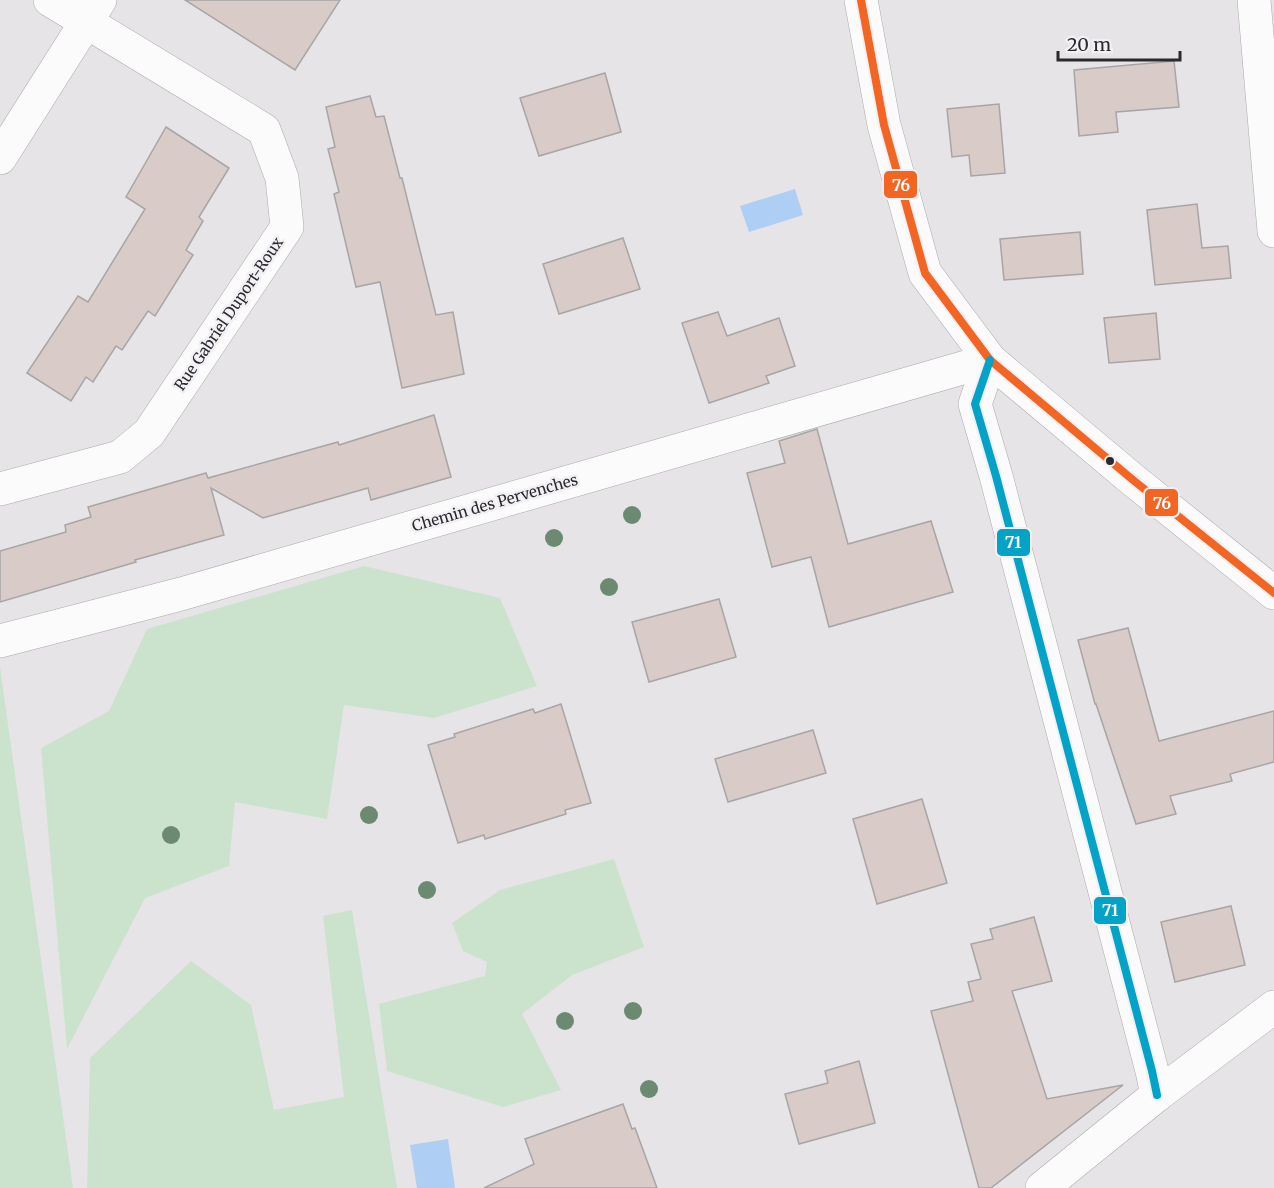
<svg xmlns="http://www.w3.org/2000/svg" width="1274" height="1188" viewBox="0 0 1274 1188" font-family="Merriweather,serif">
  <style>
    .green { fill: #cbe3cc }
    .water { fill: #aecef4 }
    .building { fill: #d9cbc7; stroke: #a7a5a6; stroke-width: 1.5 }
    .lines { fill: none; stroke-linecap: round; stroke-linejoin: round }
    .minor-casing { stroke: #aba9ab; stroke-width: 34 }
    .minor { stroke: #fbfbfb; stroke-width: 33 }
    .bus-1-casing { stroke: #f3f0f5; stroke-width: 12 }
    .bus-2-casing { stroke: #f3f0f5; stroke-width: 12 }
    .bus-1 { stroke: #f26522; stroke-width: 8 }
    .bus-2 { stroke: #02a3c6; stroke-width: 8 }
    .tree { fill: #6c8a71 }
    .bus-dot { fill: #2a292b; stroke: #f3f0f5; stroke-width: 2 }
    .labels { text-anchor: middle; stroke-width: 5; stroke-linejoin: round; paint-order: stroke }
    .street-label { font-size: 15px; fill: #2a292b; stroke: #f3f0f5 }
    .line-badge { stroke: #f3f0f5; stroke-width: 2 }
    .badge-label { font-size: 16px; text-anchor: middle; font-weight: bold; fill: #fff }
  </style>
  <rect width="100%" height="100%" fill="#e6e4e7"/>
  <g class="green">
    <path d="M364,566l136,32 37,88 -103,32 -90,-13 -17,114 -92,-17 -6,64 -84,32 -78,151 -26,-301 68,-37 38,-82z"/>
    <path d="M0,667l73,521h-73z"/>
    <path d="M614,859l30,88 -72,28 -50,39 39,76 -58,17 -116,-36 -8,-67 106,-28 2,-14 -24,-11 -11,-28 48,-33z"/>
    <path d="M352,910l45,278h-310l3,-130 101,-97 60,44 23,105 70,-13 -21,-181z"/>
  </g>
  <g class="water">
    <path d="M795,189l8,26 -54,17 -9,-26z"/>
    <path d="M448,1139l7,49h-38l-7,-43z"/>
  </g>
  <g class="building">
    <path d="M185,0h155l-45,70z"/>
    <path d="M1174,61l5,46 -63,5 2,20 -39,4 -5,-66z"/>
    <path d="M605,73l16,59 -82,24 -19,-58z"/>
    <path d="M370,96l6,21 8,-1 16,62h2l34,137 17,-3 11,62 -62,14 -22,-106 -24,5 -22,-93 5,-2 -11,-43 7,-2 -9,-40z"/>
    <path d="M999,104l6,69 -34,3 -2,-21 -17,2 -5,-48z"/>
    <path d="M166,127l63,41 -30,49 4,4 -17,29 7,5 -38,61 -7,-5 -26,39 -6,-4 -23,36 -7,-5 -15,24 -44,-28 51,-77 10,6 57,-93 -19,-12z"/>
    <path d="M1197,204l5,44 26,-2 3,32 -76,7 -8,-75z"/>
    <path d="M1080,232l3,42 -79,6 -4,-41z"/>
    <path d="M623,238l17,51 -81,25 -16,-50z"/>
    <path d="M718,312l9,24 52,-18 16,48 -29,10 3,7 -60,20 -27,-80z"/>
    <path d="M1156,313l4,46 -51,4 -5,-45z"/>
    <path d="M434,415l17,62 -80,23 -3,-12 -105,30 -52,-30 13,47 -89,25 1,2 -136,40v-51l66,-19 -1,-7 26,-8 -3,-10 118,-34 2,5 130,-36 1,3z"/>
    <path d="M817,429l31,115 83,-23 22,71 -124,35 -18,-70 -39,10 -25,-94 38,-10 -6,-22z"/>
    <path d="M719,599l17,58 -87,25 -17,-60z"/>
    <path d="M1128,628l31,113 115,-30v51l-44,12 2,7 -62,15 6,18 -40,10 -40,-120h-1l-17,-64z"/>
    <path d="M561,704l30,99 -26,7 1,4 -81,25 -1,-4 -26,8 -30,-98 27,-8 -1,-3 79,-25 2,4z"/>
    <path d="M813,730l13,43 -98,29 -13,-43z"/>
    <path d="M922,799l25,84 -70,21 -24,-85z"/>
    <path d="M1231,906l14,59 -70,17 -14,-60z"/>
    <path d="M1034,917l18,64 -40,10 35,108 76,-14 -132,103h-12l-48,-177 42,-10 -5,-19 13,-3 -10,-35 22,-5 -3,-10z"/>
    <path d="M859,1061l16,62 -76,21 -14,-50 43,-11 -3,-12z"/>
    <path d="M623,1104l9,25 3,-1 22,60h-173l50,-24 -9,-25z"/>
  </g>
  <g class="lines">
    <defs>
      <g id="minor">
        <path d="M861,0l23,125 41,148 65,87 143,120 141,113"/>
        <path d="M1254,0l20,231"/>
        <path d="M0,158l100,-158"/>
        <path d="M990,360l-15,44 21,72 156,595 5,24"/>
        <path d="M0,489l120,-32 29,-24 138,-206 -5,-49 -18,-48 -214,-130"/>
        <path d="M0,641l181,-47 809,-234"/>
        <path d="M1042,1188l115,-93 117,-88"/>
      </g>
    </defs>
    <use href="#minor" class="minor-casing"/>
    <use href="#minor" class="minor"/>
    <defs>
      <path id="bus-1" d="M861,0l23,125 41,148 65,87 143,120 141,113"/>
      <path id="bus-2" d="M990,360l-15,44 21,72 156,595 5,24"/>
    </defs>
    <use href="#bus-1" class="bus-1-casing"/>
    <use href="#bus-2" class="bus-2-casing"/>
    <use href="#bus-1" class="bus-1"/>
    <use href="#bus-2" class="bus-2"/>
  </g>
  <g class="tree">
    <circle cx="632" cy="515" r="9"/>
    <circle cx="554" cy="538" r="9"/>
    <circle cx="609" cy="587" r="9"/>
    <circle cx="369" cy="815" r="9"/>
    <circle cx="171" cy="835" r="9"/>
    <circle cx="427" cy="890" r="9"/>
    <circle cx="633" cy="1011" r="9"/>
    <circle cx="565" cy="1021" r="9"/>
    <circle cx="649" cy="1089" r="9"/>
  </g>
  <circle class="bus-dot" cx="1110" cy="461" r="5"/>
  <g class="labels">
    <g class="street-label">
      <text transform="translate(229 314) rotate(-56)" y="5">Rue Gabriel Duport-Roux</text>
      <text transform="translate(495 503) rotate(-16)" y="5">Chemin des Pervenches</text>
    </g>
  </g>
  <g class="line-badge">
    <rect x="883" y="170" width="35" height="29" rx="6" fill="#f26522"/>
    <rect x="1144" y="488" width="35" height="29" rx="6" fill="#f26522"/>
    <rect x="996" y="528" width="35" height="29" rx="6" fill="#02a3c6"/>
    <rect x="1093" y="896" width="34" height="29" rx="6" fill="#02a3c6"/>
  </g>
  <g class="badge-label">
    <text x="901" y="191">76</text>
    <text x="1162" y="509">76</text>
    <text x="1013" y="548">71</text>
    <text x="1110" y="916">71</text>
  </g>
  <path d="M1058 51v9h122v-9" fill="none" stroke="#2a292b" stroke-width="3"/>
  <text x="1067" y="51" font-size="18" fill="#2a292b" stroke="#f3f0f5" stroke-width="4.5" paint-order="stroke">20 m</text>
</svg>
